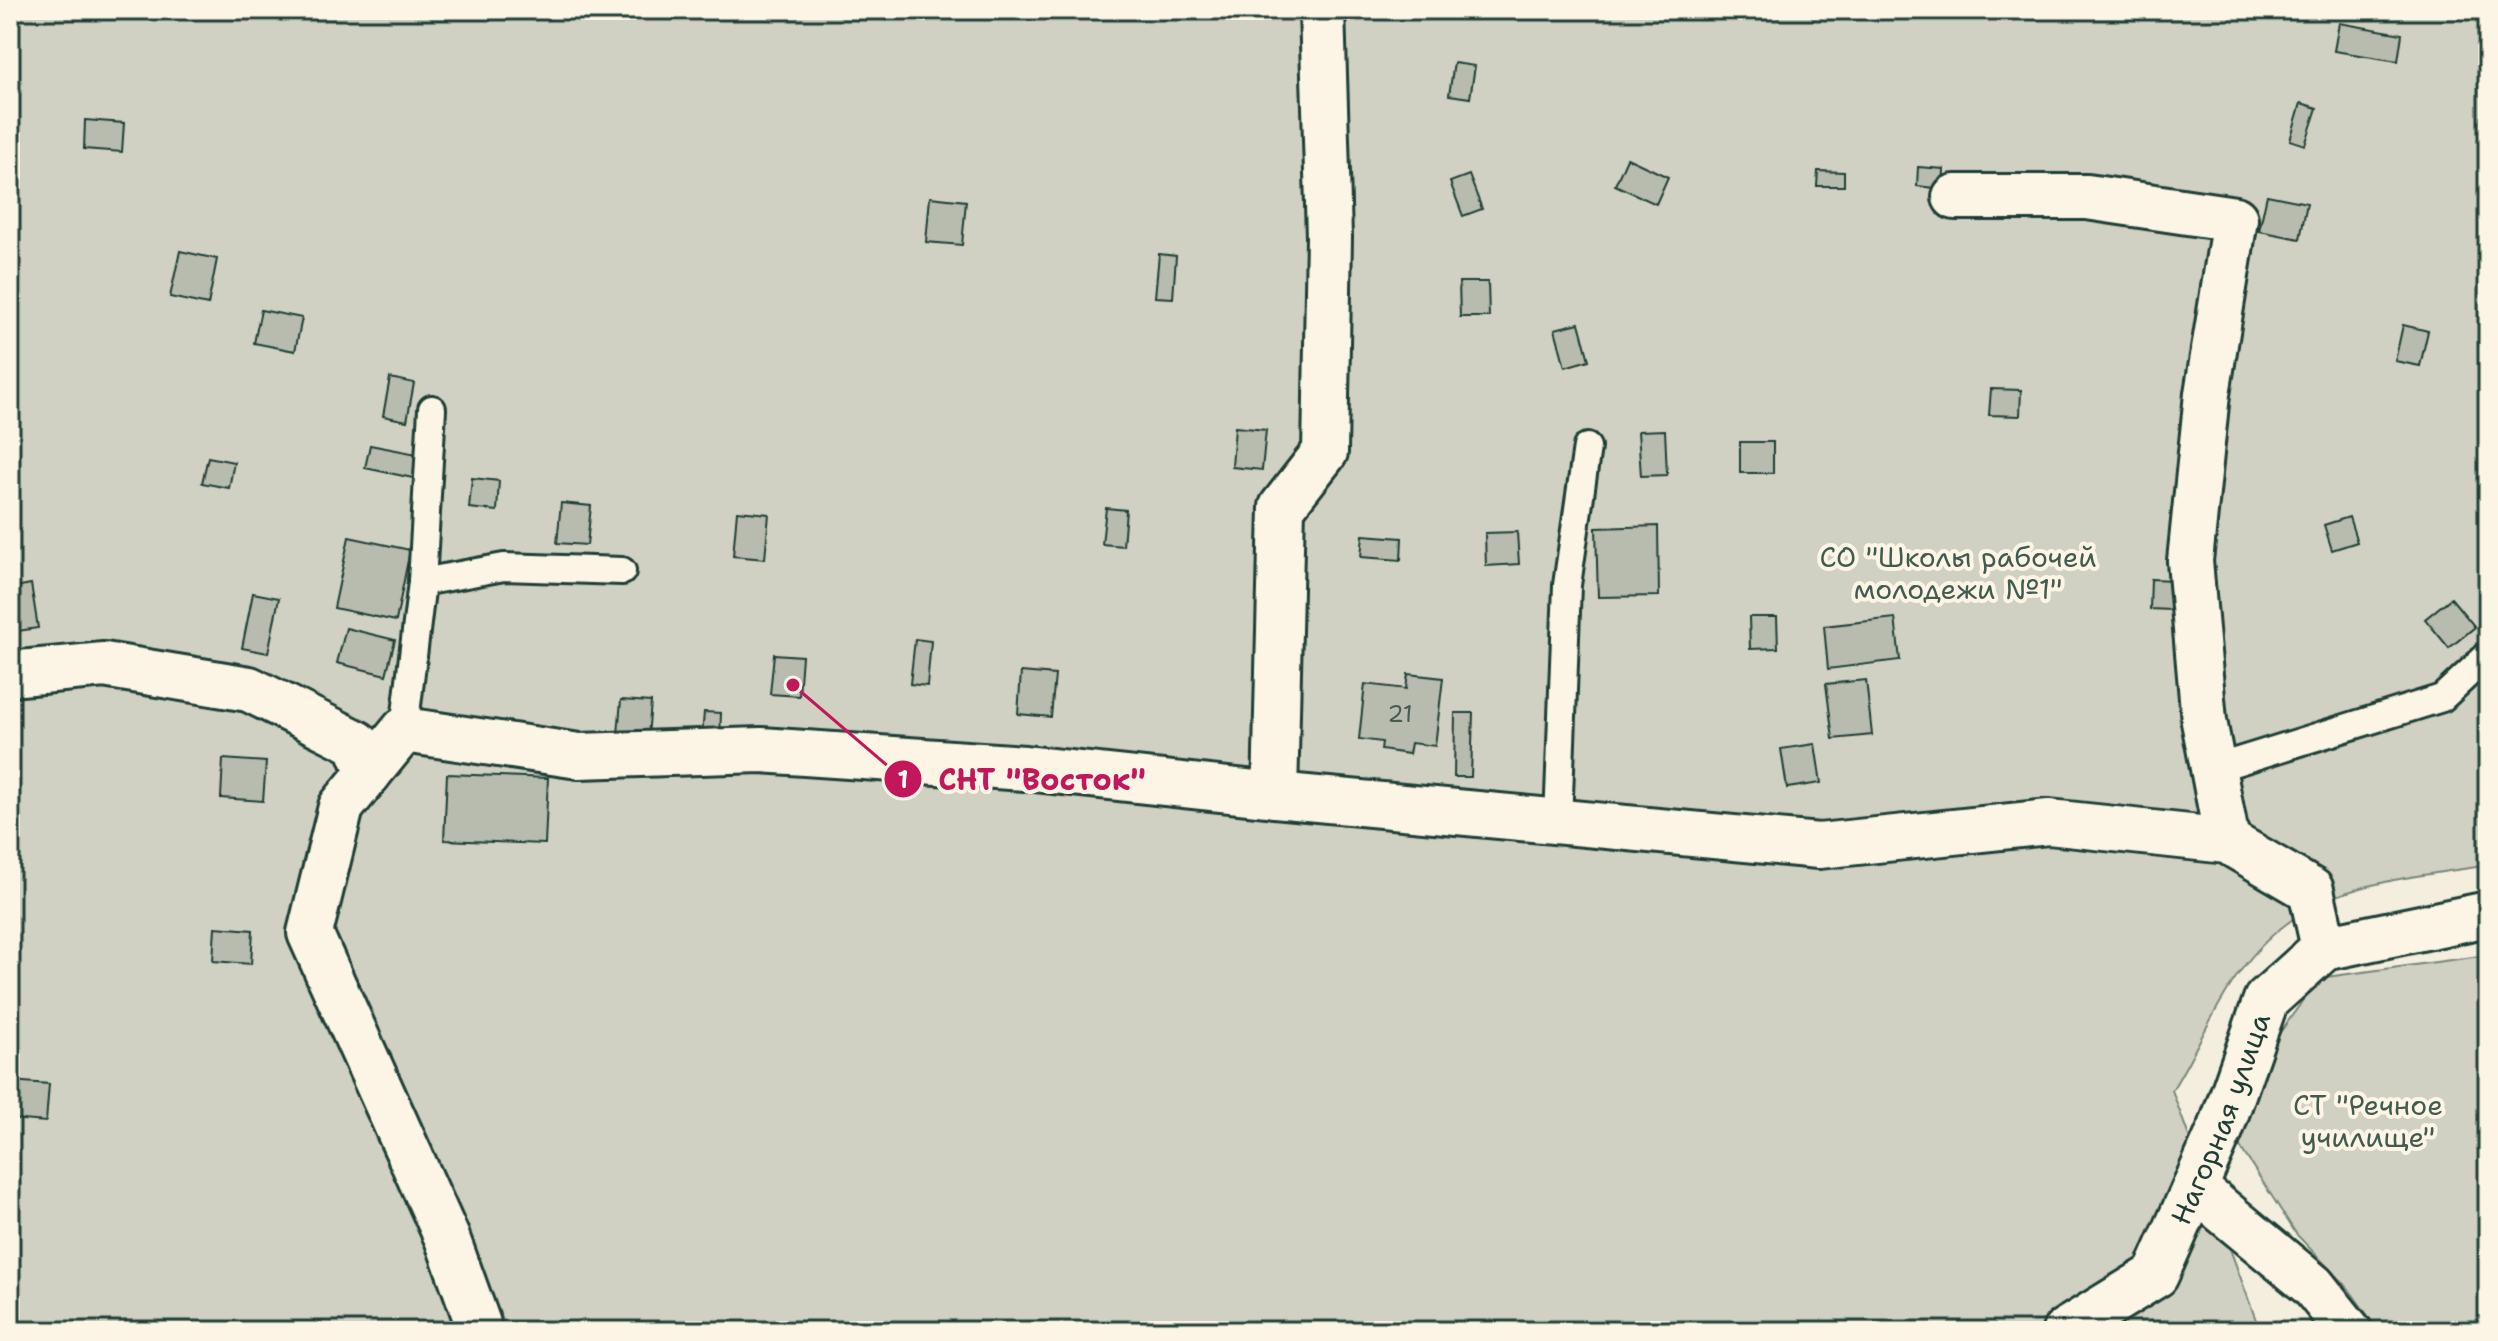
<svg xmlns="http://www.w3.org/2000/svg" width="2498" height="1341" viewBox="0 0 2498 1341" font-family="'Shantell Sans',sans-serif">
  <style>
    .green { fill: #d0d1c2; stroke: #78877b; stroke-width: 2 }
    .building { fill: #b8bcae; stroke: #1f3d34; stroke-width: 2 }
    .lines { fill: none; stroke-linecap: round; stroke-linejoin: round }
    .lane-casing { stroke: #1f3d34; stroke-width: 32 }
    .street-casing { stroke: #1f3d34; stroke-width: 50 }
    .secondary-casing { stroke: #1f3d34; stroke-width: 50 }
    .lane { stroke: #fcf5e5; stroke-width: 26 }
    .street { stroke: #fcf5e5; stroke-width: 44 }
    .secondary { stroke: #fcf5e5; stroke-width: 44 }
    .labels { text-anchor: middle; stroke-width: 8; stroke-linejoin: round; paint-order: stroke }
    .number-label { font-size: 24px; fill: #455d52 }
    .park-label { font-size: 28px; fill: #425b50; stroke: #fcf5e5 }
    .street-label { font-size: 28px; fill: #1f3d34; stroke: #fcf5e5 }
    .leader { fill: none; stroke: #c2185b; stroke-width: 3 }
    .callout-dot { fill: #c2185b; stroke: #fcf5e5; stroke-width: 3 }
    .mark-label { font-size: 24px; text-anchor: middle; font-weight: bold; fill: #fff }
    .callout-label { font-size: 30px; text-anchor: middle; font-weight: bold; fill: #c2185b; stroke: #fcf5e5; stroke-width: 8; stroke-linejoin: round; paint-order: stroke }
  </style>
  <rect width="100%" height="100%" fill="#f3eede"/>
  <filter id="ink" filterUnits="userSpaceOnUse"><feTurbulence type="fractalNoise" baseFrequency=".0125" numOctaves="2"/><feDisplacementMap in="SourceGraphic" scale="16" xChannelSelector="R" yChannelSelector="G"/><feConvolveMatrix kernelMatrix="1 2 1 2 8 2 1 2 1" color-interpolation-filters="sRGB"/></filter>
  <g filter="url(#ink)">
    <g class="green">
      <path d="M10,10h2478v855c-101,17 -184,17 -249,108 -26,36 -43,79 -67,117l88,241h-2250z"/>
      <path d="M2488,955v376h-109l-31,-43 -51,-53 -62,-96 31,-87 53,-74z"/>
    </g>
    <g class="building">
      <path d="M2339,23l63,11 -4,27 -64,-10z"/>
      <path d="M1454,63l21,3 -5,32 -21,-3z"/>
      <path d="M2301,103l16,5 -12,37 -15,-5z"/>
      <path d="M85,120l39,3 -2,29 -38,-3z"/>
      <path d="M1627,158l41,19 -12,27 -41,-19z"/>
      <path d="M1918,167l26,2 -1,20 -26,-3z"/>
      <path d="M1818,171l26,1v14h-27z"/>
      <path d="M1469,175l13,34 -19,7 -13,-34z"/>
      <path d="M2267,195l40,8 -7,36 -41,-8z"/>
      <path d="M930,197l36,4 -4,44 -36,-3z"/>
      <path d="M180,251l37,8 -9,46 -38,-8z"/>
      <path d="M1159,254l17,2 -3,42 -18,-1z"/>
      <path d="M1459,282h29l1,35h-29z"/>
      <path d="M261,310l41,8 -7,33 -41,-8z"/>
      <path d="M1579,323l10,37 -24,7 -10,-38z"/>
      <path d="M2403,325l25,6 -8,35 -25,-5z"/>
      <path d="M390,378l24,5 -7,38 -24,-5z"/>
      <path d="M1991,389l30,1 -1,26 -31,-1z"/>
      <path d="M1235,427l31,3 -4,40 -30,-3z"/>
      <path d="M1665,430l2,45 -26,1 -3,-45z"/>
      <rect x="1740" y="442" width="33" height="31"/>
      <path d="M370,445l47,9 -4,24 -48,-10z"/>
      <path d="M208,457l26,5 -5,26 -27,-5z"/>
      <path d="M472,478l27,3 -2,30 -28,-3z"/>
      <path d="M561,503l30,3 -4,39 -30,-2z"/>
      <path d="M1106,508l20,2 -3,36 -21,-2z"/>
      <path d="M737,511l32,3 -4,45 -32,-3z"/>
      <path d="M2349,517l8,25 -25,8 -8,-25z"/>
      <path d="M1658,526l1,70 -61,1 -2,-69z"/>
      <path d="M1517,532l2,32 -33,2 -1,-33z"/>
      <path d="M1363,535l39,3 -1,22 -40,-3z"/>
      <path d="M349,537l61,13 -14,71 -62,-13z"/>
      <path d="M2151,579l22,1 -2,30 -21,-1z"/>
      <path d="M31,584l7,44 -27,4 -1,-44z"/>
      <path d="M253,593l26,5 -11,55 -26,-5z"/>
      <path d="M2451,598l24,29 -26,21 -24,-29z"/>
      <path d="M1749,617h28l1,31 -28,1z"/>
      <path d="M1895,618l5,42 -72,9 -4,-43z"/>
      <path d="M346,628l49,12 -9,35 -49,-12z"/>
      <path d="M915,639l16,2 -4,45 -17,-2z"/>
      <path d="M774,654l28,2 -3,40 -29,-2z"/>
      <path d="M1021,672l34,3 -4,42 -33,-3z"/>
      <path d="M1408,674l35,4 -8,68 -24,-3 -2,11 -28,-4 1,-8 -23,-3 6,-55 41,5z"/>
      <path d="M1866,680l6,55 -39,4 -7,-55z"/>
      <path d="M621,700l30,2 -3,35 -30,-3z"/>
      <path d="M704,712l17,1 -1,25 -18,-2z"/>
      <path d="M1455,713h18l-2,64h-17z"/>
      <path d="M1815,744l6,39 -34,5 -6,-39z"/>
      <path d="M223,759l43,3 -3,39 -42,-3z"/>
      <path d="M447,774l101,4 -3,66 -101,-4z"/>
      <path d="M215,927l38,3 -2,34 -38,-3z"/>
      <path d="M10,1081l39,3 -3,38 -36,-3z"/>
    </g>
    <g class="lines">
      <defs>
        <g id="lane">
          <path d="M422,582l82,-15 118,4"/>
          <path d="M404,730l18,-148 10,-173"/>
          <path d="M2213,769l229,-71 46,-43"/>
          <path d="M1558,822l9,-237 20,-138"/>
        </g>
        <g id="street">
          <path d="M1322,10l7,227 -4,215 -43,55 -7,288 544,51 230,-24 178,19 84,49 13,58"/>
          <path d="M1955,197h132l148,22 -28,175 -17,167 14,160 23,120"/>
          <path d="M10,674l94,-9 145,24 108,54 12,30"/>
          <path d="M2195,1188l118,98 36,45"/>
          <path d="M477,1331l1,-7 -31,-86 -137,-305 31,-126 63,-77 175,26 182,-6 264,18 250,27"/>
        </g>
        <g id="secondary">
          <path id="s1" d="M2065,1331l91,-56 65,-147 45,-128 58,-52 164,-34"/>
        </g>
      </defs>
      <use href="#lane" class="lane-casing"/>
      <use href="#street" class="street-casing"/>
      <use href="#secondary" class="secondary-casing"/>
      <use href="#lane" class="lane"/>
      <use href="#street" class="street"/>
      <use href="#secondary" class="secondary"/>
    </g>
  </g>
  <g class="labels">
    <g class="number-label">
      <text x="1400" y="722">21</text>
    </g>
    <g class="park-label">
      <text x="1958" y="567">СО "Школы рабочей<tspan x="1958" dy="32">молодежи №1"</tspan></text>
      <text x="2368" y="1115">СТ "Речное<tspan x="2368" dy="32">училище"</tspan></text>
    </g>
    <g class="street-label">
      <text dy="10" stroke="none"><textPath href="#s1" startOffset="276">Нагорная улица</textPath></text>
    </g>
  </g>
  <path class="leader" d="M793 685L903 779"/>
  <g class="callout-dot">
    <circle cx="793" cy="685" r="8"/>
    <circle cx="903" cy="779" r="20"/>
  </g>
  <g class="mark-label">
    <text x="903" y="788">1</text>
  </g>
  <g class="callout-label">
    <text x="1042" y="790">СНТ "Восток"</text>
  </g>
  <rect width="2498" height="1341" fill="none" stroke="#fcf5e5" stroke-width="40"/>
  <rect x="20" y="20" width="2458" height="1301" fill="none" stroke="#1f3d34" stroke-width="3" filter="url(#ink)"/>
</svg>
